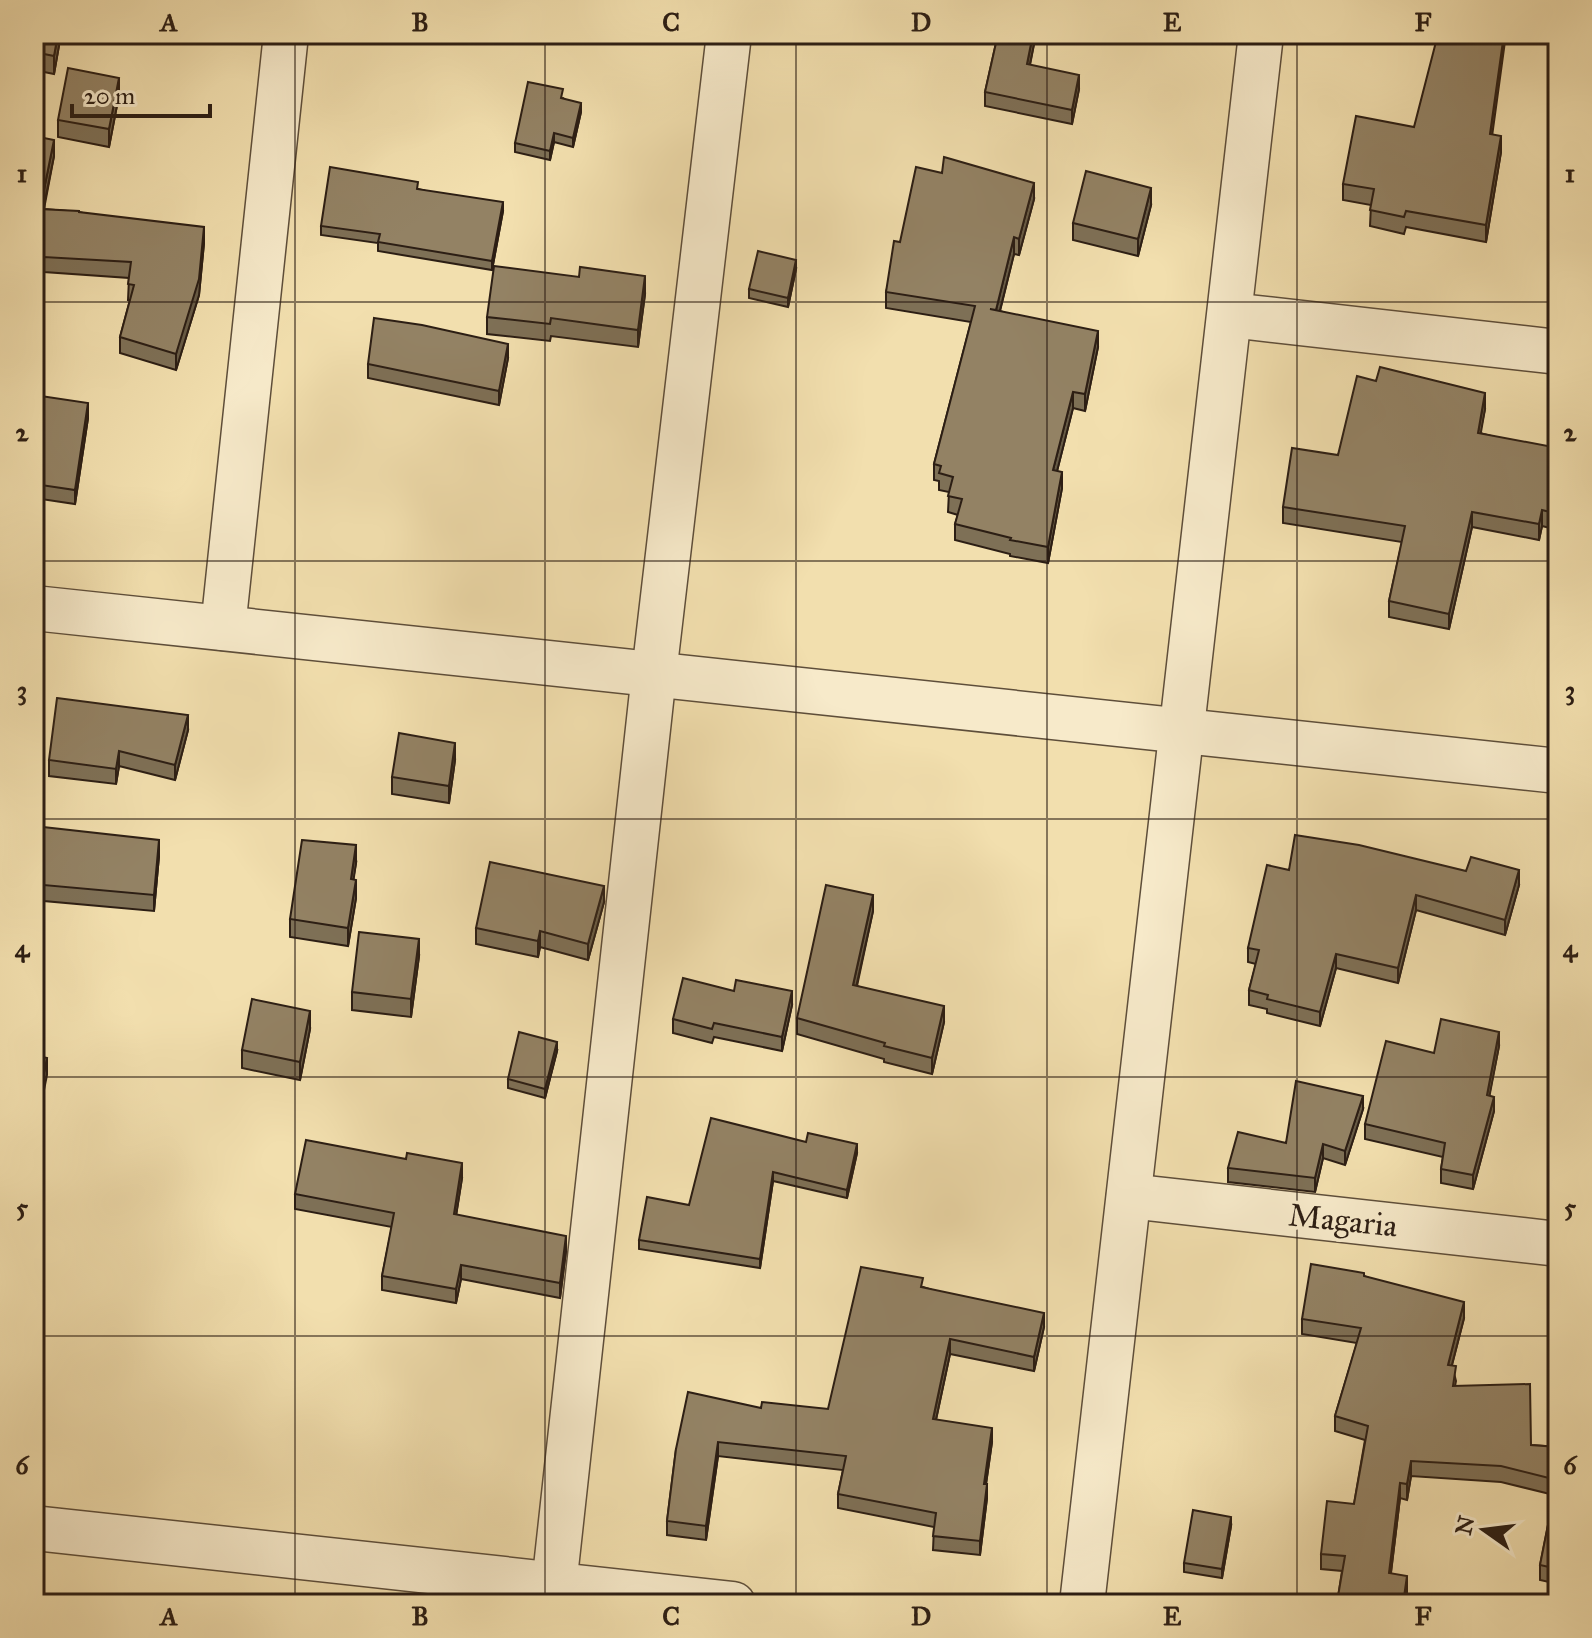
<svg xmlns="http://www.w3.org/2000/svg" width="1592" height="1638" viewBox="0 0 1592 1638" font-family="'IM FELL Great Primer',serif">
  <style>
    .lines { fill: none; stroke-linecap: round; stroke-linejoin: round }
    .street-casing { stroke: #5e4e3a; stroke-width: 47 }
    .street { stroke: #f7eaca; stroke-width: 44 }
    .wall { fill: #7e7056; stroke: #2c1e14; stroke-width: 2 }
    .shaded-wall { fill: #675b46; stroke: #2c1e14; stroke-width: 2 }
    .building { fill: #938264; stroke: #2c1e14; stroke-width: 2 }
    .grid { fill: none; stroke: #2c1e14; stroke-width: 2; stroke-opacity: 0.55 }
    .labels { text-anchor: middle; stroke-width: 7; stroke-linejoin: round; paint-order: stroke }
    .street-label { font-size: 32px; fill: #2c1e14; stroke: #f7eaca }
    .neatline { fill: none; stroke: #2c1e14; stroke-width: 3 }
    .grid-label { font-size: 26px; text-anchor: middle; font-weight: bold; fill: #2c1e14 }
  </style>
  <rect width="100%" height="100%" fill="#f2dfae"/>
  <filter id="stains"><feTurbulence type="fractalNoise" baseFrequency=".0025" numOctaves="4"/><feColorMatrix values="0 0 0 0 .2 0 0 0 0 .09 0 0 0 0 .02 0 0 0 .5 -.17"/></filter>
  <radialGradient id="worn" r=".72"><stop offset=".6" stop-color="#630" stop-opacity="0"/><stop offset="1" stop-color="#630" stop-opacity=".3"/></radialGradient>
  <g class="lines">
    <defs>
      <g id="street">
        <path d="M1230,315l328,37"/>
        <path d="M34,608l1524,163"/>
        <path d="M223,628l63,-594"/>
        <path d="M1129,1196l429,48"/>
        <path d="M34,1528l699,76"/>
        <path d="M552,1604l102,-930 75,-640"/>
        <path d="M1082,1604l179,-1570"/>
      </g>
    </defs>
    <use href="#street" class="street-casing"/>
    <use href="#street" class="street"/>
  </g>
  <g class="wall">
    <path d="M34,34h27l-7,40 -20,-4z"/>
    <path d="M998,34h38l-6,31 49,24 -7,35 -87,-18v-14z"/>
    <path d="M119,95l-10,52 -51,-10v-17z"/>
    <path d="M563,98l18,14 -8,35 -19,-5 -4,18 -35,-8v-9z"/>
    <path d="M1414,127l78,8 9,17 -15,90 -80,-15 -2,7 -34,-8 1,-21 -28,-5v-16z"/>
    <path d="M34,136l20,20 -10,53 35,3 125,31 -5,52 -23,75 -56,-17v-16l10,-37h-2l1,-22 -85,-6z"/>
    <path d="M418,189l85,22 -11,59 -114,-19v-8l-57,-8v-9z"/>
    <path d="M1034,199l-15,56 -5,-1 -14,57 98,36 -13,64 -12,-3 -16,63 5,17 -14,75 -38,-7v-2l-55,-14v-16l3,-9 -10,-3 1,-20 -10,-2v-9l-5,-1v-16l37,-142 -85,-14v-16l14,-50z"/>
    <path d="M1151,205l-13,51 -65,-16v-17z"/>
    <path d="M796,269l-8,38 -39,-9v-9z"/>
    <path d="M645,294l-7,53 -87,-11 -1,5 -63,-7v-17z"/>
    <path d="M508,358l-9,47 -131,-27v-14z"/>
    <path d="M1376,381l109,28 -5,24 78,21v76l-16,-4 -3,14 -67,-13 -23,102 -60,-12v-16l13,-59 -119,-19v-16l55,-52z"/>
    <path d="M34,395l54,23 -13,86 -41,-6z"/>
    <path d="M188,730l-13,50 -56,-14 -3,18 -67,-8v-16z"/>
    <path d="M455,760l-6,43 -57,-9v-17z"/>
    <path d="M34,826l125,30 -5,55 -110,-10z"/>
    <path d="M356,863l-3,17 3,18 -8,48 -58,-9v-18z"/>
    <path d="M1289,870l230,15 -14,50 -89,-25 -18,73 -62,-15 -16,58 -53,-13v-4l-18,-4v-15l7,-26 -8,-2v-14z"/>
    <path d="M604,902l-16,58 -48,-13 -2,10 -62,-13v-16z"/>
    <path d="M873,911l-16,75 87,36 -12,52 -48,-12v-3l-87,-25v-16z"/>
    <path d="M419,956l-8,61 -59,-7v-18z"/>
    <path d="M792,1005l-10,46 -68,-14 -2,6 -39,-10v-14z"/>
    <path d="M310,1029l-10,51 -58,-12v-18z"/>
    <path d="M1499,1046l-10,50 5,15 -21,78 -32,-6v-14l2,-12 -78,-18v-15l69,-71z"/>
    <path d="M557,1051l-12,47 -37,-10v-9z"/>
    <path d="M1363,1109l-18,56 -22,-7 -8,34 -87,-10v-14z"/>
    <path d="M806,1142l51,11 -10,45 -74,-17 -13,87 -121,-19v-9l50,-35z"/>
    <path d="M462,1178l-6,37 110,36 -6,47 -99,-19 -5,24 -74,-13v-14l10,-49 -97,-18v-15z"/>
    <path d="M1364,1276l100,42 -12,47 4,16 -1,5 76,59 27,2v137l-18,-4v-15l14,-70 -53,-13 -90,-6 -4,24 -7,-2 -9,75 16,18 -2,13h-68l5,-33 -21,-2v-15l33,-50 11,-64 -30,-9v-15l22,-73 -55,-9v-15z"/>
    <path d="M923,1287l121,40 -10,44 -84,-17 -14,66 56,22 -6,42 1,14 -7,57 -47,-5 1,-23 -96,-19v-14l5,-24 -125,-14 -12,84 -39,-5v-14l9,-72 85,-41 67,1z"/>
    <path d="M1231,1526l-9,52 -38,-6v-9z"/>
  </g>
  <g class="shaded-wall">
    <path d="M58,34h3l-7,40v-18z"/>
    <path d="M1033,34h3l-9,44v-14z"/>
    <path d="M1504,34h2l-16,117v-17z"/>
    <path d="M1079,75v14l-7,35v-14z"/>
    <path d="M119,78v17l-10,52v-18z"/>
    <path d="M581,103v9l-8,35v-9z"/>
    <path d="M554,133v9l-4,18v-9z"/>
    <path d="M1501,136v16l-15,90v-17z"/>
    <path d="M54,140v16l-14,69v-16z"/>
    <path d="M1034,183v16l-15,56v-16z"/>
    <path d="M1151,188v17l-13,51v-17z"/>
    <path d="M503,202v9l-11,59v-9z"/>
    <path d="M204,227v16l-5,52 -23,75v-16z"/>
    <path d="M1014,237v17l-18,72v-16z"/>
    <path d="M44,257v15l-10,54v-16z"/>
    <path d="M796,260v9l-8,38v-9z"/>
    <path d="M645,276v18l-7,53v-17z"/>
    <path d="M1098,331v16l-13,64v-17z"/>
    <path d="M508,344v14l-9,47v-14z"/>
    <path d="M1073,392v16l-20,79v-17z"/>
    <path d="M1485,393v16l-7,40v-16z"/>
    <path d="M88,403v15l-13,86v-14z"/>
    <path d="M1062,472v16l-14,75v-16z"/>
    <path d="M1542,510v16l-3,14v-16z"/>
    <path d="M1472,512v15l-23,102v-15z"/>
    <path d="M188,715v15l-13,50v-15z"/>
    <path d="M455,743v17l-6,43v-17z"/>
    <path d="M119,751v15l-3,18v-15z"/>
    <path d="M159,840v16l-5,55v-16z"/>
    <path d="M356,845v18l-5,34v-18z"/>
    <path d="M1519,870v15l-14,50v-15z"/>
    <path d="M356,880v18l-8,48v-18z"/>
    <path d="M44,885v16l-10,50v-17z"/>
    <path d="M604,886v16l-16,58v-16z"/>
    <path d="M873,895v16l-20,90v-16z"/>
    <path d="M1416,895v15l-18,73v-15z"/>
    <path d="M540,931v16l-2,10v-16z"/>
    <path d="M419,939v17l-8,61v-18z"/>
    <path d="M1336,954v14l-16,58v-14z"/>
    <path d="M792,991v14l-10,46v-14z"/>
    <path d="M944,1006v16l-12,52v-16z"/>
    <path d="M310,1011v18l-10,51v-18z"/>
    <path d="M1499,1032v14l-12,63v-14z"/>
    <path d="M557,1042v9l-12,47v-9z"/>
    <path d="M47,1058v17l-13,65v-18z"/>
    <path d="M1363,1096v13l-18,56v-14z"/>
    <path d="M1494,1097v14l-21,78v-14z"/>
    <path d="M857,1144v9l-10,45v-8z"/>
    <path d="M1323,1144v14l-8,34v-14z"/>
    <path d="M462,1163v15l-8,51v-15z"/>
    <path d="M773,1172v9l-13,87v-9z"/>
    <path d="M566,1236v15l-6,47v-15z"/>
    <path d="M461,1265v14l-5,24v-14z"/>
    <path d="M1464,1302v16l-16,62v-15z"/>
    <path d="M1044,1313v14l-10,44v-14z"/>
    <path d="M950,1339v15l-17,79v-14z"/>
    <path d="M992,1428v14l-8,56v-14z"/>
    <path d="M718,1442v14l-12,84v-14z"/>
    <path d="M1411,1461v15l-4,24v-16z"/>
    <path d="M1400,1483v15l-11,90v-15z"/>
    <path d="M987,1484v14l-7,57v-14z"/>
    <path d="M1231,1517v9l-9,52v-9z"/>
    <path d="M1407,1576v15l-2,13h-2z"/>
  </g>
  <g class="building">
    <path d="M34,34h24l-4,22 -20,-4z"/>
    <path d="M998,34h35l-6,30 52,11 -7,35 -87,-18z"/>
    <path d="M1438,34h66l-14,100 11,2 -15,89 -80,-14 -2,6 -34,-7 4,-21 -31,-5 13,-68 58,11z"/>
    <path d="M68,68l51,10 -10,51 -51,-9z"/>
    <path d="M528,82l35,7 -2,9 20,5 -8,35 -19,-5 -4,18 -35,-8z"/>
    <path d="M34,136l20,4 -14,69 39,2v1l125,15 -5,52 -23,75 -56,-17 14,-52 -6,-1 3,-22 -87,-5 -10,53z"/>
    <path d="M944,157l90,26 -15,56 -5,-2 -18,73 -6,-1 108,22 -13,63 -12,-2 -20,78 9,2 -14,75 -38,-7 1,-2 -56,-14 7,-25 -14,-3 5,-19 -14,-4 2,-7 -7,-2 41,-158 -89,-14 8,-51 6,1 16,-75 26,6z"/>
    <path d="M330,167l88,15 -1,7 86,13 -11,59 -114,-19 2,-8 -59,-8z"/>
    <path d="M1086,171l65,17 -13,51 -65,-16z"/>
    <path d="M758,251l38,9 -8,38 -39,-9z"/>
    <path d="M494,266l85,11 1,-10 65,9 -7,54 -87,-12 -1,6 -63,-7z"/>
    <path d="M374,318l48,7 86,19 -9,47 -131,-27z"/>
    <path d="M1380,367l105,26 -7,40 75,14 -1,6 6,1v60l-16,-4 -3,14 -67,-12 -23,102 -60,-13 16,-75 -122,-19 9,-59 46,7 19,-79 19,5z"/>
    <path d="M34,395l54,8 -13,87 -41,-6z"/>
    <path d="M57,698l131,17 -13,50 -56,-14 -3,18 -67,-9z"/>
    <path d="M399,733l56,10 -6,43 -57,-9z"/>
    <path d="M34,826l125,14 -5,55 -110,-10 -10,49z"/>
    <path d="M1295,835l64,10 107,26 5,-14 48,13 -14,50 -89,-25 -18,73 -62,-14 -16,58 -53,-13 1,-4 -19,-5 10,-40 -11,-2 19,-83 22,5z"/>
    <path d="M302,840l54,5 -5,34 5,1 -8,48 -58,-9z"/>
    <path d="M490,862l114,24 -16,58 -48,-13 -2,10 -62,-13z"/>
    <path d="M826,885l47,10 -20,90 91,21 -12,52 -48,-12 1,-3 -88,-25z"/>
    <path d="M359,932l60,7 -8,60 -59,-7z"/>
    <path d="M683,978l51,13 2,-11 56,11 -10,46 -68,-14 -2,6 -39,-10z"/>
    <path d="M252,999l58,12 -10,51 -58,-12z"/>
    <path d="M1441,1019l58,13 -12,63 7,2 -21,78 -32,-6 4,-26 -80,-19 21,-83 48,12z"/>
    <path d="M519,1032l38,10 -12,47 -37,-10z"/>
    <path d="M34,1055l13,3 -13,64z"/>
    <path d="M1296,1081l67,15 -18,55 -22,-7 -8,34 -87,-10 10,-36 48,11z"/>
    <path d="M711,1118l95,24 2,-9 49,11 -10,46 -74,-18 -13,87 -121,-19 8,-43 42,8z"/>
    <path d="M306,1140l100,19 1,-6 55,10 -8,51 112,22 -6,47 -99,-18 -5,24 -74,-13 12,-63 -99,-19z"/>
    <path d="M1311,1264l53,9v3l100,26 -16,63 8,1 -3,20 77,-2 1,61 27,2v122l-18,-4 17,-85 -56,-14 -90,-5 -4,23 -7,-1 -11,90 18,3 -4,28h-52l-14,-2 8,-46 -24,-2 6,-53 27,3 14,-78 -33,-10 26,-88 -59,-9z"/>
    <path d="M861,1267l62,11 -2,9 123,26 -10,44 -84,-18 -17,80 59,9 -8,56h3l-7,57 -47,-5 3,-23 -98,-19 8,-38 -128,-14 -12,84 -39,-5 9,-72 12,-57 73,16 1,-6 66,7z"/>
    <path d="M1193,1510l38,7 -9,52 -38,-6z"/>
  </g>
  <path class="grid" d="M295,34v1570M545,34v1570M796,34v1570M1047,34v1570M1297,34v1570M34,302h1524M34,561h1524M34,819h1524M34,1077h1524M34,1336h1524"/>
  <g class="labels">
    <g class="street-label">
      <text transform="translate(1343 1220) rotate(6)" y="11">Magaria</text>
    </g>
  </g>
  <rect width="1592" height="1638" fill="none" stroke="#f2dfae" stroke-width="88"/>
  <g transform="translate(1484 1530) rotate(284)" stroke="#f7eaca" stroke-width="6" paint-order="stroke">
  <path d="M0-6L14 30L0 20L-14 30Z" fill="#2c1e14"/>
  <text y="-12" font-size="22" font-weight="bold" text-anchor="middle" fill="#2c1e14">N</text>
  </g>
  <path d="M72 104v12h138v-12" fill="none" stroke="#2c1e14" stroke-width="4"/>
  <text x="84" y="104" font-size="24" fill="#2c1e14" stroke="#f7eaca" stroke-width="6" paint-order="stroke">20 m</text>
  <rect x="44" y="44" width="1504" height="1550" class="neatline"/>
  <g class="grid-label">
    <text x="169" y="31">A</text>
    <text x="420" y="31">B</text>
    <text x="671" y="31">C</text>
    <text x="921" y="31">D</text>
    <text x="1172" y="31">E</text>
    <text x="1423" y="31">F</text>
    <text x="22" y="182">1</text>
    <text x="1570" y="182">1</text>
    <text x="22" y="441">2</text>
    <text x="1570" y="441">2</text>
    <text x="22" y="699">3</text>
    <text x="1570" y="699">3</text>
    <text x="22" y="957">4</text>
    <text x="1570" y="957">4</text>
    <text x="22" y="1216">5</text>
    <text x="1570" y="1216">5</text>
    <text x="22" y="1474">6</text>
    <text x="1570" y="1474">6</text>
    <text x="169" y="1625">A</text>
    <text x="420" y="1625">B</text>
    <text x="671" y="1625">C</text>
    <text x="921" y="1625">D</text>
    <text x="1172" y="1625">E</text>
    <text x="1423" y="1625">F</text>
  </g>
  <rect width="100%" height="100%" filter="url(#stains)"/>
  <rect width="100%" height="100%" fill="url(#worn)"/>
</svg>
